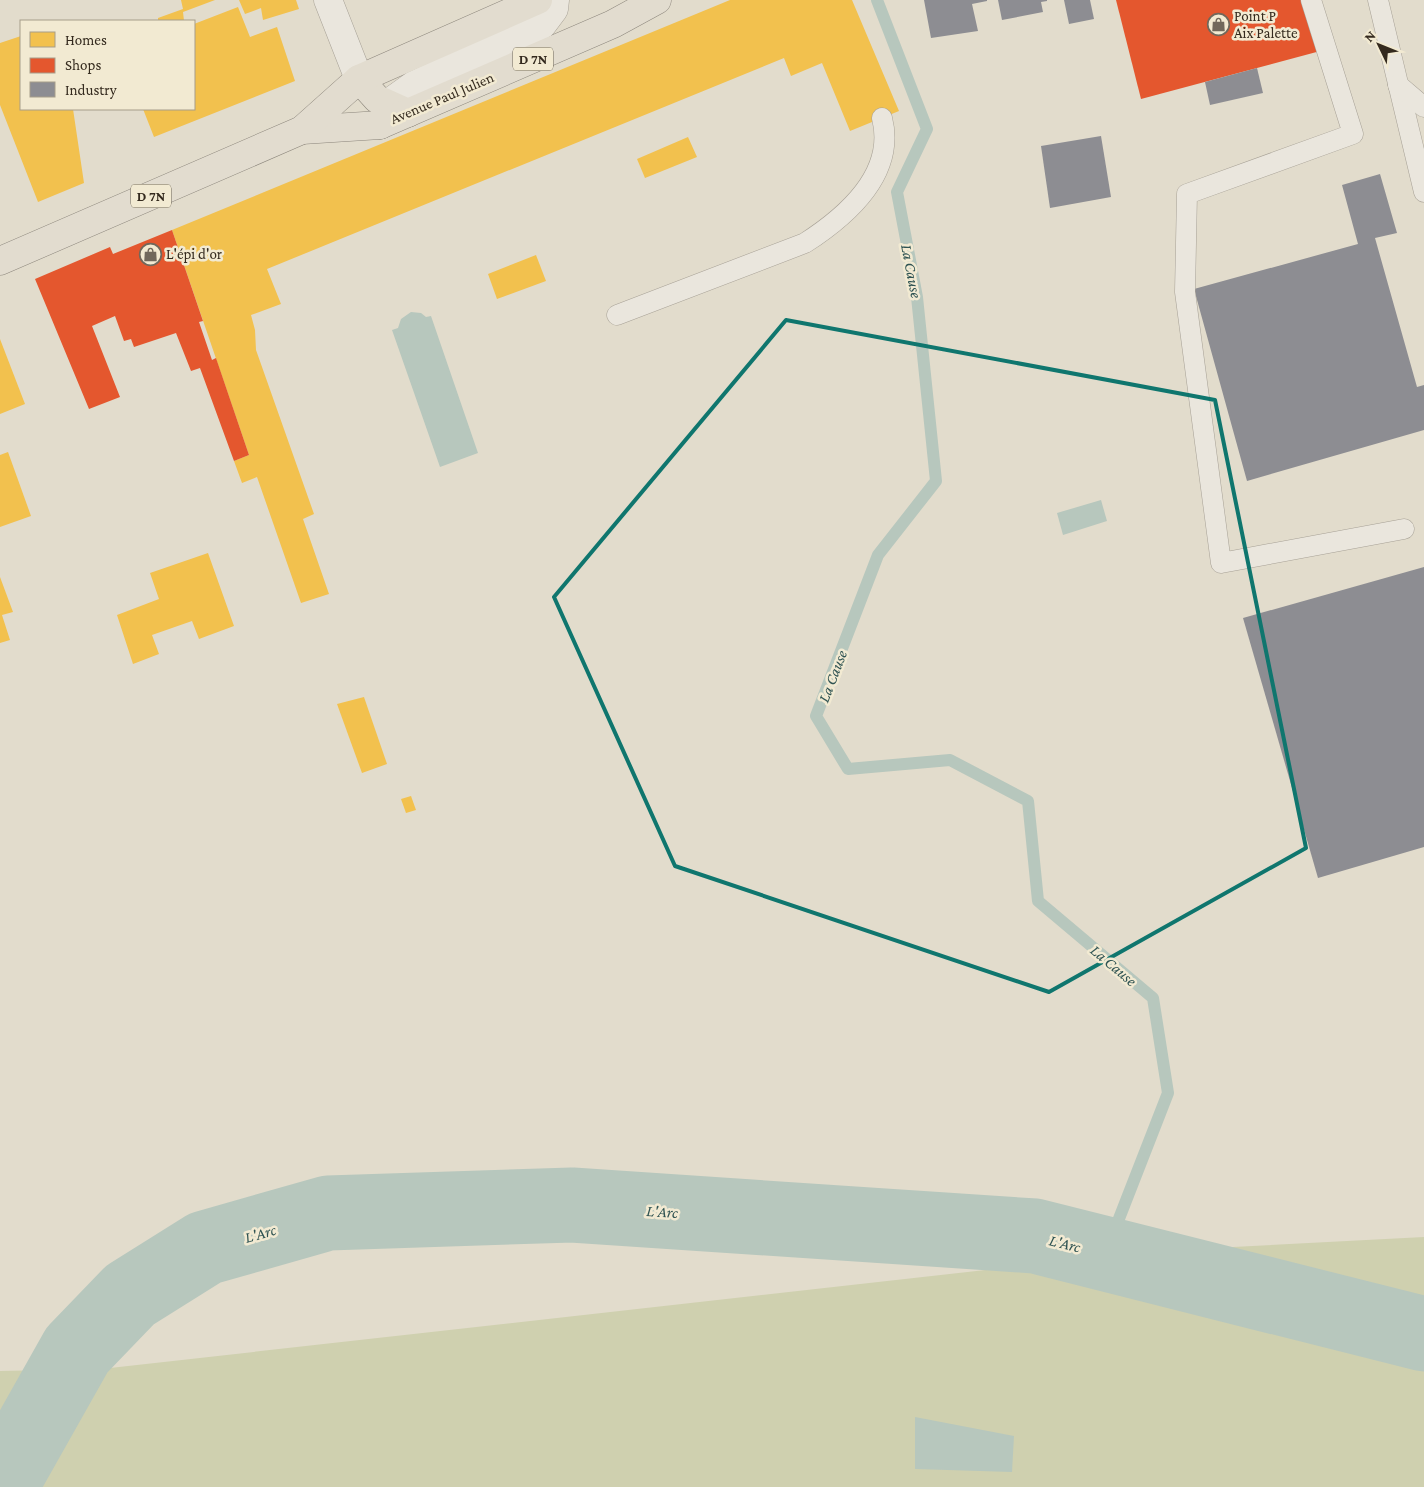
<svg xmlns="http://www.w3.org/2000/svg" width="1424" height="1487" viewBox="0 0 1424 1487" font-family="'Crimson Pro',serif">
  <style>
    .green { fill: #cfd0af }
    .water { fill: #b7c7bd }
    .homes { fill: #f2c14e }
    .shops { fill: #e4572e }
    .industry { fill: #8d8d92 }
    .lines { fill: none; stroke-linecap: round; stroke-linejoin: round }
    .stream { stroke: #b7c7bd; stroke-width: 12 }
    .river { stroke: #b7c7bd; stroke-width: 75 }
    .service-casing { stroke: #a7a196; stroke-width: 21 }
    .tertiary-casing { stroke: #a7a196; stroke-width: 29 }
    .primary-casing { stroke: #8c867c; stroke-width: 29 }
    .service { stroke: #eae6dd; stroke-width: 20 }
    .tertiary { stroke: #eae6dd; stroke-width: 28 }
    .primary { stroke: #e2dccf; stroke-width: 28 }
    .marked { fill: none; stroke: #0f766e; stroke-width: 4; stroke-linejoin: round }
    .labels { text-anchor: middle; stroke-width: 5; stroke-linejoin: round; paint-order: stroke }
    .shield { fill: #f2ead2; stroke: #6d6454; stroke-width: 1 }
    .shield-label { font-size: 14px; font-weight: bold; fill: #342a1e }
    .poi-label { font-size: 15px; fill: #342a1e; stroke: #f2ead2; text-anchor: start }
    .street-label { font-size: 15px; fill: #342a1e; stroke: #f2ead2 }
    .water-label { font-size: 16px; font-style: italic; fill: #2f5352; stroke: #f2ead2 }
  </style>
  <rect width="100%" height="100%" fill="#e2dccc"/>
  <path class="green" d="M1424,1237v250h-1424v-116l101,-2 1054,-118z"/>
  <g class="water">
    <path d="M411,312l10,1 5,4 5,-1 47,137 -38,14 -48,-137 6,-2 3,-9z"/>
    <path d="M1101,500l6,21 -44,14 -6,-22z"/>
    <path d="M915,1417l99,19 -2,36 -97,-3z"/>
  </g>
  <g class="homes">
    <path d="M181,0h34l-32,12 1,9h-26v-3l25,-9z"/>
    <path d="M239,0h57l3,9 -36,11 -2,-12 -16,6z"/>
    <path d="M730,0h122l47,111 -49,20 -28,-68 -31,13 -7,-18 -517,211 14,35 -30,11 4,15 1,20 58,164 -11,5 26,75 -28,9 -44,-126 -15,6 -8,-22 15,-6 -77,-225z"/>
    <path d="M238,7l12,30 27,-10 18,54 -141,56 -11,-28h51v-85z"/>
    <path d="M21,36v73h52l11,74 -46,19 -38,-97v-62z"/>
    <path d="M688,137l9,20 -52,21 -8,-19z"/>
    <path d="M536,255l10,26 -49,18 -9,-25z"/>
    <path d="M0,339l25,65 -25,10z"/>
    <path d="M8,452l23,64 -31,11v-72z"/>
    <path d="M208,553l26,73 -35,13 -7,-18 -40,14 7,19 -26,10 -16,-49 42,-16 -9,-26z"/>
    <path d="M0,577l13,35 -11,3 8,25 -10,3z"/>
    <path d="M364,697l23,67 -25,9 -25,-69z"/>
    <path d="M411,796l5,14 -10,3 -5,-14z"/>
  </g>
  <g class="shops">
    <path d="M1116,0h190l18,50 -183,49z"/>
    <path d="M172,230l31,91 -4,1 13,38 4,-2 33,97 -15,6 -34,-93 -9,3 -15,-38 -42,14 -3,-8 -7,2 -9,-25 -23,10 28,71 -31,12 -54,-130 75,-32 3,7z"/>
  </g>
  <g class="industry">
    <path d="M924,0h63v1l-15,3 6,27 -47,7z"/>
    <path d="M998,0h49v1l-6,1 2,10 -41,8z"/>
    <path d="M1064,0h26l4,19 -25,5z"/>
    <path d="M1257,68l6,25 -53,12 -5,-23z"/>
    <path d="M1101,136l10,61 -61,11 -9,-62z"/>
    <path d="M1380,174l17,59 -22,5 42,149 7,-2v45l-177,51 -53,-192 164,-45 -16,-59z"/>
    <path d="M1424,567v280l-106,31 -75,-260z"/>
  </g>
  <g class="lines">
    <path class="stream" d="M877,0l50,129 -30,63 20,105 19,184 -58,74 -62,161 32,53 102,-9 78,41 10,100 115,97 15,95 -62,159"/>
    <path class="river" d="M0,1476l11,-9 66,-117 53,-55 75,-47 123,-35 244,-8 463,31 389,98"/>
    <defs>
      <g id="service">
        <path d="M1311,0l42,134 -166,60 -2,98 36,271 183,-34"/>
        <path d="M1378,0l46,192"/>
        <path d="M1398,85l26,22"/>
        <path d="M617,315l188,-72c42,-27 91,-70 77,-125"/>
      </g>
      <g id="tertiary">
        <path d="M328,0l31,79"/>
        <path d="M380,125l13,-25 21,-15 128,-60 12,-16 1,-9"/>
      </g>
      <g id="primary">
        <path d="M359,79l18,20 31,14"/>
        <path d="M302,130l78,-5 233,-101 44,-24"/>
        <path d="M0,261l302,-131 57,-51 179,-79"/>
      </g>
    </defs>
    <use href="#service" class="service-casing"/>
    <use href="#tertiary" class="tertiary-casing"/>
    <use href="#primary" class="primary-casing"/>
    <use href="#service" class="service"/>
    <use href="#tertiary" class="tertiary"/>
    <use href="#primary" class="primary"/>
  </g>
  <path class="marked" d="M786,320l429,80 91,448 -257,144 -374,-126 -121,-269z"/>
  <defs>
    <symbol id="shop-ring" viewBox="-11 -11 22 22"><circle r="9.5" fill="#f2ead2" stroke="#71685b" stroke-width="1.5"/><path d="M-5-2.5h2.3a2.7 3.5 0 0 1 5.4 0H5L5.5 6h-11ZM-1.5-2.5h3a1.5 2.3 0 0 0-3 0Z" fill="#71685b"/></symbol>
  </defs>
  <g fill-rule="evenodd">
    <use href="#shop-ring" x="1206" y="12" width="25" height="25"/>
    <use href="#shop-ring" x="138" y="242" width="25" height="25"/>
  </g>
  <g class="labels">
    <g class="shield">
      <rect x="513" y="47.5" width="40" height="23" rx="4"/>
      <rect x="131" y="184.5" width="40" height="23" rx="4"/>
    </g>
    <g class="shield-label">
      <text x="533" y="64">D 7N</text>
      <text x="151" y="201">D 7N</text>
    </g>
    <g class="poi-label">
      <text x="1234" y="21">Point P<tspan x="1234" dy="17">Aix Palette</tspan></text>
      <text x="166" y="259">L'épi d'or</text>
    </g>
    <g class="street-label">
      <text transform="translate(442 98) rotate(-23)" y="5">Avenue Paul Julien</text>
    </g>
    <g class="water-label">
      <text transform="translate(912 271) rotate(79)" y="6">La Cause</text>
      <text transform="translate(832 676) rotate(-69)" y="6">La Cause</text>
      <text transform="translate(1114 965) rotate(40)" y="6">La Cause</text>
      <text transform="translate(662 1211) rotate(4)" y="6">L'Arc</text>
      <text transform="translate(260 1233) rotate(-16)" y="6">L'Arc</text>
      <text transform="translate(1065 1243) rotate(14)" y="6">L'Arc</text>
    </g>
  </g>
  <rect x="20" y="20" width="175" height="90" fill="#f2ead2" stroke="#a69d8a"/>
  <rect x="30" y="32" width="25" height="15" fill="#f2c14e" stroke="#a69d8a"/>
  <text x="65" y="45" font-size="15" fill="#342a1e">Homes</text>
  <rect x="30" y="58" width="25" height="15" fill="#e4572e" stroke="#a69d8a"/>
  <text x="65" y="70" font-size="15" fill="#342a1e">Shops</text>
  <rect x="30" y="82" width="25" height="15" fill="#8d8d92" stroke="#a69d8a"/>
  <text x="65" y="95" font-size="15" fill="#342a1e">Industry</text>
  <g transform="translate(1379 45) rotate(313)" stroke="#f2ead2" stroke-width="4" paint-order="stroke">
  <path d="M0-4L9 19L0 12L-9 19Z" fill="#342a1e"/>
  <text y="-8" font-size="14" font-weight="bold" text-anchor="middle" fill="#342a1e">N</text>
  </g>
</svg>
